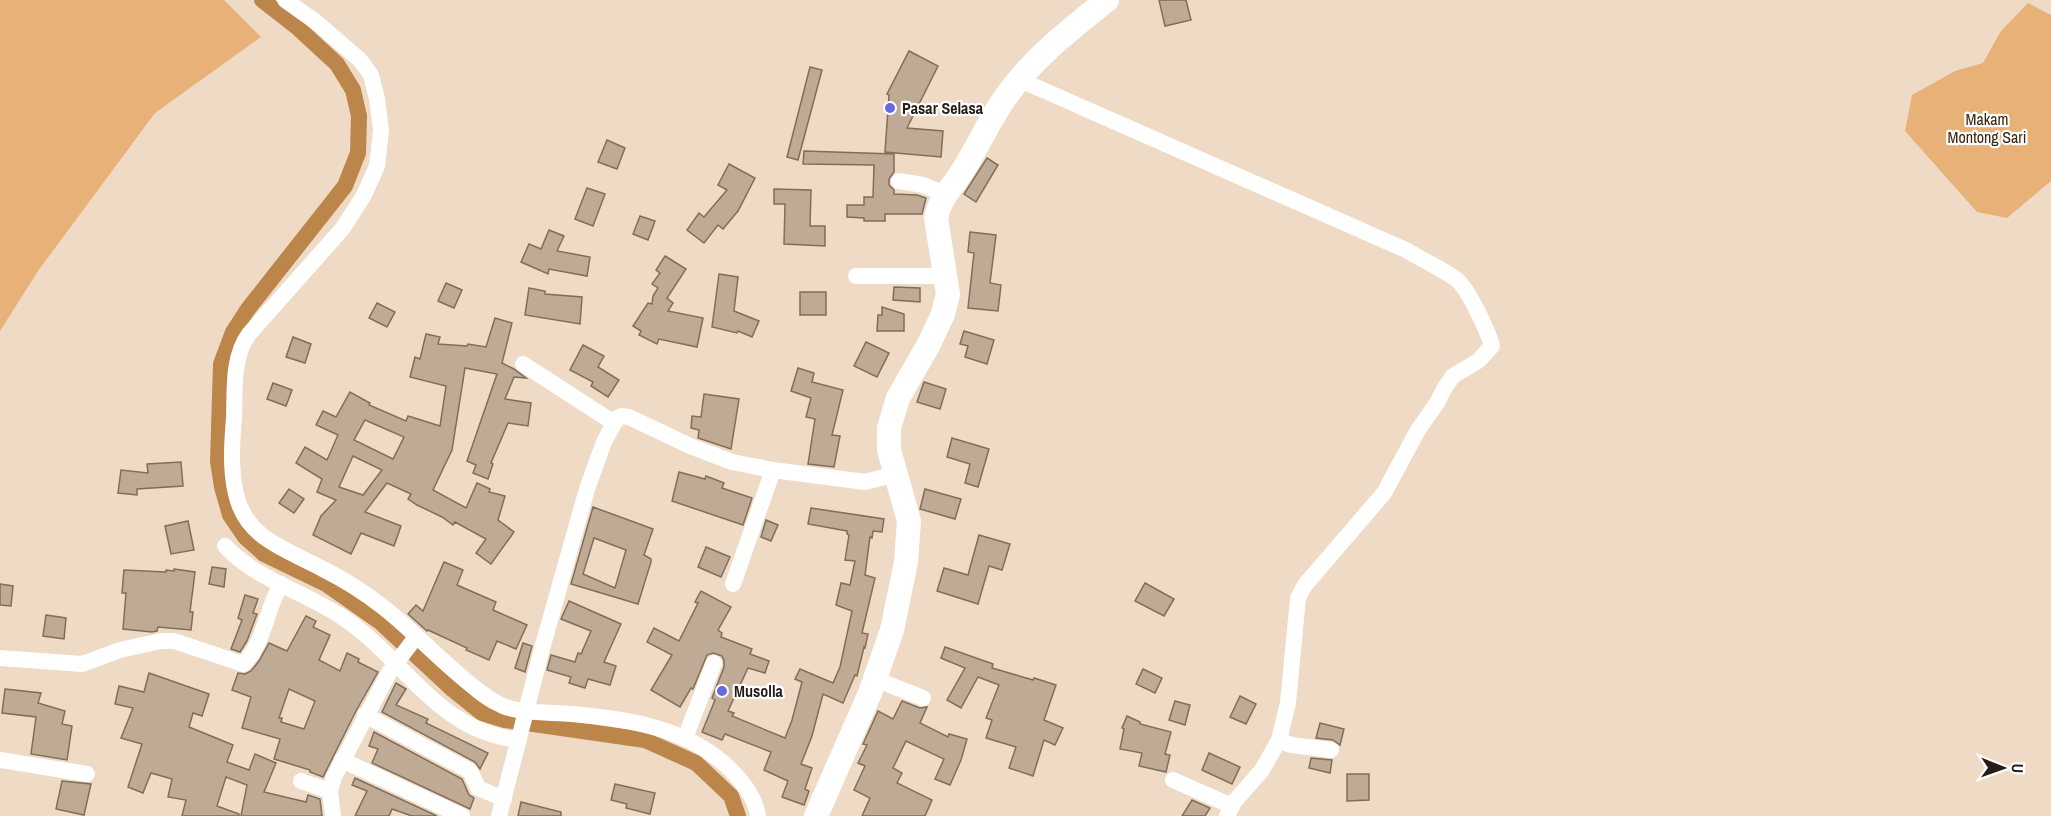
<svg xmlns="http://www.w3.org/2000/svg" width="2051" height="816" viewBox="0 0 2051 816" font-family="'Archivo Narrow',sans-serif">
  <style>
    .green { fill: #e8b177 }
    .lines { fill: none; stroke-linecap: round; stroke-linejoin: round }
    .canal { stroke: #bc8549; stroke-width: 16 }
    .building { fill: #bfaa96; stroke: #806e5a; stroke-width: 1.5; fill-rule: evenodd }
    .street { stroke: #fff; stroke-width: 16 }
    .secondary { stroke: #fff; stroke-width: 24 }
    .poi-dot { fill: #6469e2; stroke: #fff; stroke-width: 2 }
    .labels { text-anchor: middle; stroke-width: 4.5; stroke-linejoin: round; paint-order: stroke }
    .poi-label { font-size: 16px; font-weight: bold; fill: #261e16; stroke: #fff; text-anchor: start }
    .park-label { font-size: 16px; fill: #3c2509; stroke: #fff }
  </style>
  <rect width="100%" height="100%" fill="#efdac5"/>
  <g class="green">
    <path d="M0,0h224l37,37 -106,76 -117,158 -38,60z"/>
    <path d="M2028,3l23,12v166l-44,37 -30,-6 -72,-81 7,-36 43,-24 28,-8 18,-32z"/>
  </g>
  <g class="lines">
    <path class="canal" d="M262,0l36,28 39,36 16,26 6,26 -1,37 -13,33 -97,123 -15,23 -12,32 -3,97 4,26 8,28 15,22 19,17 62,30 54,38 72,67 30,24 23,7 140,20 51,23 35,33 7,20"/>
  </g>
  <g class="building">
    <path d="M1159,0h27l5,20 -26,6z"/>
    <path d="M909,51l29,15 -31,62 36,3 -2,26 -56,-5 4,-57 -2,-1z"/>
    <path d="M810,67l12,3 -24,90 -11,-3z"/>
    <path d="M607,140l18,8 -8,21 -19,-7z"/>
    <path d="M804,151l90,3v18l-5,7v6l5,5v4l23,1 9,3 -4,16h-37v7h-21v-3l-17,-1v-12h17v-8h9l1,-32 -71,-1z"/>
    <path d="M987,158l11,7 -22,37 -12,-8z"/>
    <path d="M729,164l26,14 -17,33 -15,18 -5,-4 -14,18 -17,-13 12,-17 5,4 23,-27 -9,-5z"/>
    <path d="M587,188l18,6 -12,32 -18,-7z"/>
    <path d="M774,189l37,1 -1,36h15v20l-41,-2 1,-40h-11z"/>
    <path d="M640,216l15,5 -7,19 -15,-6z"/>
    <path d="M549,230l15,6 -7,15 33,6 -3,19 -38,-7 -1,5 -27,-12 8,-18 12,5z"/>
    <path d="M970,232l26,3 -6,48 11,2 -3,26 -30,-3 6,-55 -6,-1z"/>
    <path d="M665,256l21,13 -19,29 6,5 -5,8 35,7 -6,29 -38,-8 -2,5 -18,-9 2,-4 -8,-5 15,-23 4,1 1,-8 5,-8 -6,-4 8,-11 -4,-3z"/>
    <path d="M719,274l19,3 -4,34 25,10 -7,16 -14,-6 -1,2 -25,-6z"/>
    <path d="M446,283l16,7 -8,18 -16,-7z"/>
    <path d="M894,287l26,1v14l-27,-2z"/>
    <path d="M529,288l16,3v3l37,3 -2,27 -55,-9z"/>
    <rect x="800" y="292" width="26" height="23"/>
    <path d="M377,303l18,9 -8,15 -18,-9z"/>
    <path d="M882,307l22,7v17h-27l1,-16h4z"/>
    <path d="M495,318l17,5 -10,40 12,6 12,9 -12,-1 -9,22 26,4 -3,23 -20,-3 -17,40 2,1 -5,15 -15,-6 3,-8 -9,-4 30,-87 -32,-6 -13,82 -19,40 33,18 11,-25 13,6 -1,3 16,4 -7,24 16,12 -23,32 -15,-11 10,-14 -31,-17 -2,3 -11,-8 -25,-12 -9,-6 3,-5 -24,-11 -22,29 36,14 -7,20 -33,-13 -10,21 -38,-19 8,-19 15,-16 -19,-8 5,-13 -26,-16 9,-16 22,13 11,-25 -22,-10 7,-14 13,6 14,-25 20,11 -1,2 37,16 2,-5 32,10 6,-40 -36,-9 5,-20 5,2 6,-25 14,3 -2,7 29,2 1,-2 18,3zM365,420l39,17 -11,22 -39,-19zM353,456l29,14 -19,25 -24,-8z"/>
    <path d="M964,331l30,9 -7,24 -22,-7 3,-11 -8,-2z"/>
    <path d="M293,337l18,7 -6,19 -19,-6z"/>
    <path d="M866,342l23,11 -12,24 -23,-11z"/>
    <path d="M583,345l21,11 -6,11 21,13 -11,17 -17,-11 2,-4 -23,-12z"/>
    <path d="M798,368l16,5 -2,9 31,8 -11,45 8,1 -6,31 -26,-3 7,-45 -9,-2 5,-19 -20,-7z"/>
    <path d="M924,382l22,7 -6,20 -23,-7z"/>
    <path d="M273,383l19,7 -6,16 -19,-7z"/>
    <path d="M704,394l35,5 -8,50 -33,-11 1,-8 -8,-2 1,-12 9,1z"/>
    <path d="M952,438l37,11 -11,38 -13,-4 5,-19 -23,-7z"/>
    <path d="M181,462l2,24 -46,3v6l-19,-2 3,-23 27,3 -1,-9z"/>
    <path d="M679,472l26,7 1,-3 18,7 -2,5 30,10 -9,27 -71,-24z"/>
    <path d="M289,489l15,10 -10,14 -15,-10z"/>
    <path d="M925,489l36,10 -6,20 -35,-10z"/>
    <path d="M593,507l60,22 -9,26 7,4v3l-13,42 -67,-20zM594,538l32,12 -11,38 -32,-14z"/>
    <path d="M811,508l73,11 -2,13 -9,-1 -1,7 -2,-1 -5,38 10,3 -13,55 6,1 -3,14 -1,-1 -7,29 -2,-1 -12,28 -20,-9 -11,42 -11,28 11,4 -7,21 4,2 -5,14 -22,-8 6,-16 -24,-11 7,-18 -46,-18 -3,6 -20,-8 13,-32 -3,-2 12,-31v-6l-2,-5 -9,-3 -6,2 -14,34 -2,-1 -11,19 -29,-17 21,-35 -25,-13 7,-14 25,13 19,-38 -3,-1 6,-11 30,16 -13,23 4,3 -1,4 31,12 -2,5 19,7 -4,12 -17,-5 -20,43 6,2 -2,3 53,22 7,-18 10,-38 -7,-3 5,-10 33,14 7,-16 12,-56 -16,-6 5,-22 9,2 5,-24 -10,-1 4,-25 -2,-1v-3l-39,-7z"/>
    <path d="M766,520l12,5 -7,16 -10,-4z"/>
    <path d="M188,521l6,29 -23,4 -6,-28z"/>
    <path d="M979,535l31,9 -8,26 -13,-4 -11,38 -41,-13 7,-23 24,7z"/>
    <path d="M706,547l24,10 -9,20 -23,-10z"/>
    <path d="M444,562l19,8 -6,15 39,17 -3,8 34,15 -11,24 -19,-8 -8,19 -23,-10 1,-2 -39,-18 -1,1 -19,-17 8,-9 7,6z"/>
    <path d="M212,567l14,2 -2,18 -15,-3z"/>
    <path d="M174,569l21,3 -5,40h3l-2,18 -33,-3 -1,4 -5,1 -29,-3 3,-36h-4l2,-23 42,2v-2l8,1z"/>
    <path d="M1145,583l29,16 -10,17 -29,-15z"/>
    <path d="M0,584l13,2 -2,20 -11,-1z"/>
    <path d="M245,595l13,4 -5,14 4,1 -10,27 -7,11 -9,-3 11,-29 -4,-2z"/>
    <path d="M569,601l52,23 -17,38 12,4 -6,19 -22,-6 -3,9 -16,-5 2,-6 -24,-7 4,-15 24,7 3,-9 3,1 10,-23 -30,-12z"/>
    <path d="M46,615l20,3 -2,21 -21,-3z"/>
    <path d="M306,616l10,5 -3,6 17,8 -11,25 21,11 7,-18 12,6 -1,3 20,10 -22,39 -33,66 -13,-5v-2l-36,-11 6,-20 -38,-11 9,-31 -19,-7 6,-17 7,1 6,-3 8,-10 10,-18 18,8zM289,689l26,12 -11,28 -23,-7 1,-4h-3z"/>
    <path d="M523,643l9,3 -7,26 -10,-4z"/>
    <path d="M945,647l48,17 -1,4 41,12 1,-2 22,7 -12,35 19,8 -8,17 -11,-5 -11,36 -24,-8 7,-21 -30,-9 6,-18 -6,-2 13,-33 -21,-8 -17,31 -14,-8 18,-32 -24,-10z"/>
    <path d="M1143,669l19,9 -7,15 -19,-9z"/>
    <path d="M149,673l60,21 -7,22 -9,-3 -4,14 44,18 -6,17 22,8 6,-16 21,9 -12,29 42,10 2,-7 12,4 2,17h-81l6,-31 -21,-8 -9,29 22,8v2h-57l4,-16 -18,-3 4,-18 -21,-6 -8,20 -15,-6 14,-43 -21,-6 12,-30 -18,-4 4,-18 25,6z"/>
    <path d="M396,683l10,6 -10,16 32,14 -2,4 62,30 -8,16 -5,-7 -93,-50z"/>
    <path d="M5,689l36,4 -3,10 27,8 -3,13 10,2 -5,34 -36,-6 5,-37 -34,-4z"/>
    <path d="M1240,696l16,8 -10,20 -16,-7z"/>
    <path d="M902,701l18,7 7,-1 -7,16 28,14 1,-3 18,5 -6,21 -11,25 -15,-6 9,-20 -38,-18 -13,27 9,5 -5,10 35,17 -7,16h-63l8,-18 -16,-8 11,-24 -7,-3 9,-18 -4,-1 15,-33 15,8z"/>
    <path d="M1175,701l15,4 -5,20 -16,-5z"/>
    <path d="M1127,716l13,6v2l31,8 -6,22 5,1 -4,17 -27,-6 3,-13 -22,-4 4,-20 -2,-1z"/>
    <path d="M1320,723l24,6 -4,16 -7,-5 -17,-2z"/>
    <path d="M374,732l88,47 7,16 5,3 -4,11 -98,-46 6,-14 -9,-3z"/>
    <path d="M1209,753l31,14 -8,17 -30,-14z"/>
    <path d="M1311,758l21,2 -2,13 -21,-5z"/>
    <path d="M1347,774h22v26l-22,1z"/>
    <path d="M355,778l82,38h-25l-20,-7 -3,7h-34l12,-25 -15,-6z"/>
    <path d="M62,781l29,3 -7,31 -28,-6z"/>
    <path d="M615,784l40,9 -5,21 -24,-6 1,-4 -16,-4z"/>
    <path d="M1192,800l18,8 -5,8h-23z"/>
    <path d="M521,802l40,10v4h-43z"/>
  </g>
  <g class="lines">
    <g class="street">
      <path d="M285,0l31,22 44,38 11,15 6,24 4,31 -4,36 -13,29 -21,33 -94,106c-17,23 -14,56 -15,83 -2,26 -4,52 2,77 10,45 50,55 85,74 22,11 42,23 62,39 28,22 53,49 81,72 12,10 23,20 37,26 18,9 51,7 71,9 57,5 117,14 159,56 13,14 24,27 27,46"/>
      <path d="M1018,79l388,171c16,10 35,18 50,29 12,9 32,52 36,67l-14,15 -25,15 -9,13 -7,14 -19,27 -34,63 -79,92 -7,13 -10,105 -9,37 -17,30 -28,32 -7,14"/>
      <path d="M899,181l24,4 22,9"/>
      <path d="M856,276h88"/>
      <path d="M523,364l91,59"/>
      <path d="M225,546c32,34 78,45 117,71 64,42 94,114 177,123"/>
      <path d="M733,584l40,-114"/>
      <path d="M0,658l82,6 38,-14 41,-9h13l69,23c22,-21 23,-55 38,-80"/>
      <path d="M875,679l48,19"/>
      <path d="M365,715l105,56 8,17 26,11"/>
      <path d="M685,738l29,-75"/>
      <path d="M1279,740l12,5 40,5"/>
      <path d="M0,760l87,14"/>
      <path d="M342,760l120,56"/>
      <path d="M1173,780l59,26"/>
      <path d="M301,781l29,10"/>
      <path d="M333,816l-3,-25 4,-14 56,-106 26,-34"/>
      <path d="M499,816l44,-171 44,-156 17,-47 13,-24 5,-2 7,1 61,29 42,16 41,8 92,12 31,-8"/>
    </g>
    <path class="secondary" d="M816,816l54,-123 22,-63 14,-68 3,-41 -20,-71v-22l9,-30 31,-54 14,-30 5,-20 -12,-76c4,-21 17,-31 27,-48 16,-25 27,-52 44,-75 27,-38 64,-66 100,-95"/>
  </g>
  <g class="poi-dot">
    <circle cx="890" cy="108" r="6"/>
    <circle cx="722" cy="691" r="6"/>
  </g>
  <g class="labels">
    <g class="poi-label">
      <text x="902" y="114">Pasar Selasa</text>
      <text x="734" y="697">Musolla</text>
    </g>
    <g class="park-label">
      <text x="1987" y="125">Makam<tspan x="1987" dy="18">Montong Sari</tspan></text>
    </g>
  </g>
  <g transform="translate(2003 768) rotate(91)" stroke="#ffffff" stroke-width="4.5" paint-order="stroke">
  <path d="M0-4.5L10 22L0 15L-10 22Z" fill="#261e16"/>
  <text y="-9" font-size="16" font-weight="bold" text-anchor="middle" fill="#261e16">U</text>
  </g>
</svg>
